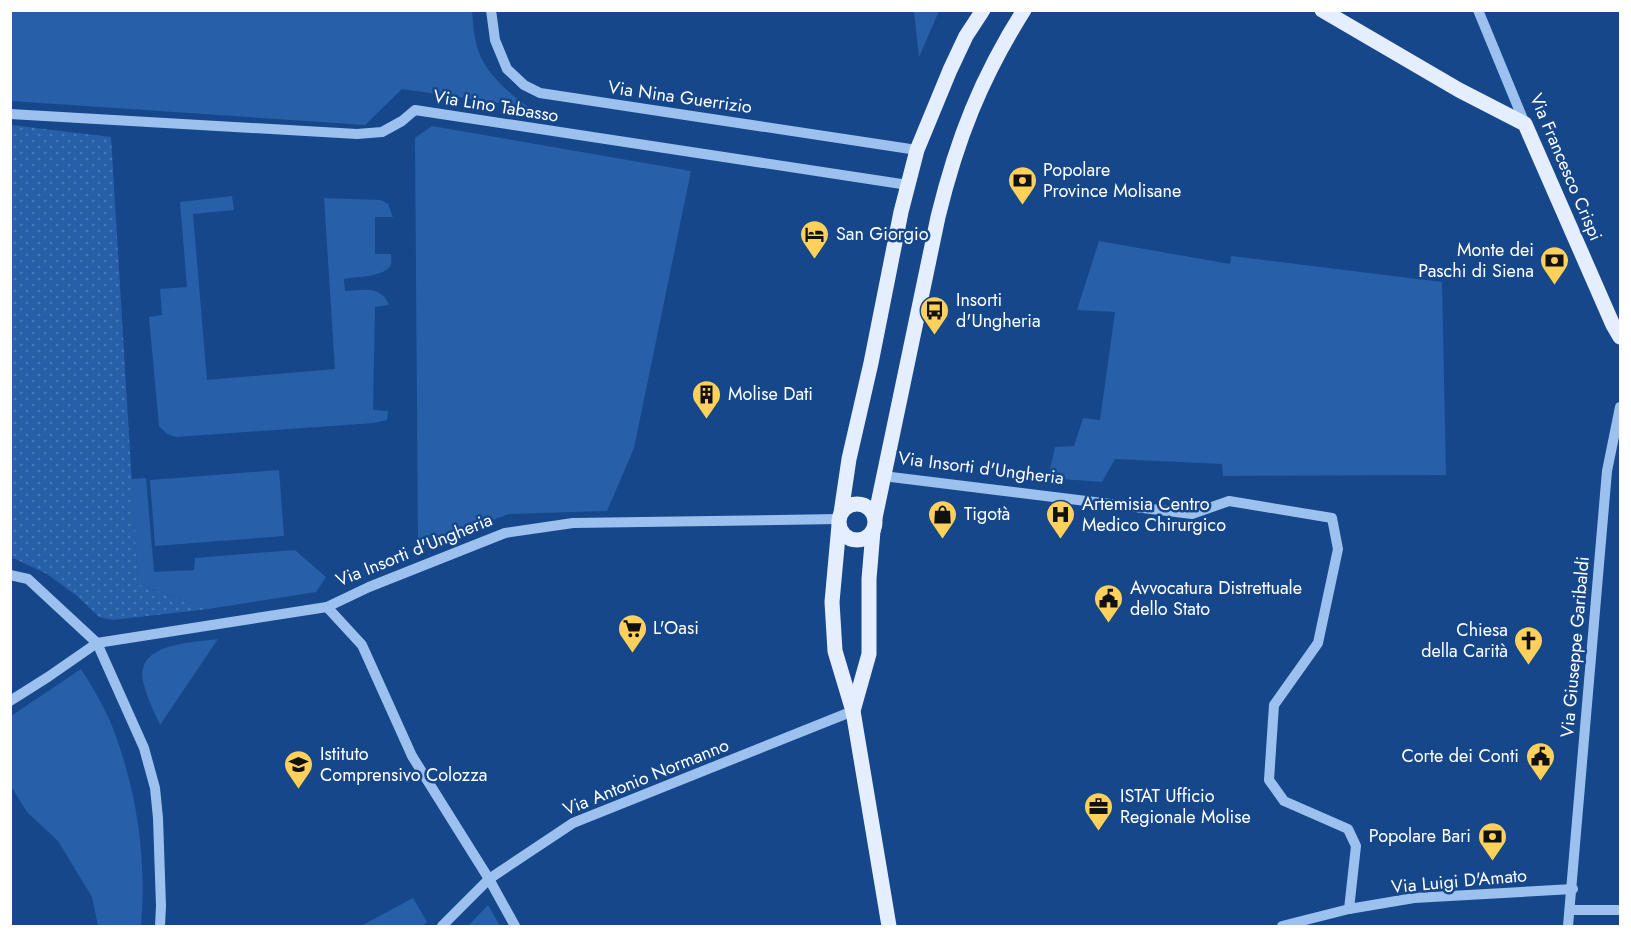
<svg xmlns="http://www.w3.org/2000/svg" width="1631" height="937" viewBox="0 0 1631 937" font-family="Jost,sans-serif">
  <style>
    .grass { fill: #2760a8 }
    .park { fill: url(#park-dots) }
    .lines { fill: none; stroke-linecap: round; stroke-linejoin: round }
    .minor { stroke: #9cc1ef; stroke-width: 10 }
    .major { stroke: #e4eeff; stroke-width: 15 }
    .labels { text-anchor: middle; stroke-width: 5; stroke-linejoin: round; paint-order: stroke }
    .street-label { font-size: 18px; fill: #fff; stroke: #15478a }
    .poi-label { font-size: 18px; fill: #fff; stroke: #15478a; text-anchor: start }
  </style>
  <defs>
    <pattern id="park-dots" width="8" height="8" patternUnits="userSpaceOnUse" patternTransform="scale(1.5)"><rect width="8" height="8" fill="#2760a8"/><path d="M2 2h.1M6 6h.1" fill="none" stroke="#4778b5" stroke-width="1.8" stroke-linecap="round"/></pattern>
  </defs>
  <rect width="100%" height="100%" fill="#15478a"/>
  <g class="grass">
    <path d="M10,11h462c1,9 1,18 3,27 5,31 30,52 53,69l-126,-18 -37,36 -354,-24z"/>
    <path d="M914,11h25l-20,46z"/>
    <path d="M432,126l259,45 -57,277 -27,63 -98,3 -91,33 -3,-409z"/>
    <path d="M232,196l2,14 -41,4 14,166 128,-11 -11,-171 57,2 7,4 5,13h-18v37h16c0,3 1,8 0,10 -5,14 -36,12 -47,15l1,12c17,-1 37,-6 44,14l-14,2 -2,103 15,1 -1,9 -13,3 -198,14 -9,-3 -8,-8 -10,-109 13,-2 -2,-26 27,-2 -7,-85z"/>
    <path d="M1099,241l131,23 1,-8 211,26 4,193 -223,1 -1,-12 -107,-5 -13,23 -54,-4 7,-31 19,-1 9,-28 17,2 15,-108 -38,-2z"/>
    <path d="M279,470l5,66 -129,10 -5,-66z"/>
    <path d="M146,478l8,94 40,-2 1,-12 100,-8 31,27 -10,15 -108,17 -70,-25 -7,-105z"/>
    <path d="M218,639l-58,86c-6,-14 -14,-29 -17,-44 -7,-39 50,-38 75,-42z"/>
    <path d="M81,669c12,19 23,37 31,57 25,64 35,133 29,200h-43l-6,-29 -34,-56 -31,-29 -16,-26v-70z"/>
    <path d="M413,898l14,24 -4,4h-62z"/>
    <path d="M488,905l12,21h-32z"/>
  </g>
  <path class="park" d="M11,125l100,12 27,447 70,25 -95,11 -14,-3 -22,-21 -30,-22 -36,-17z"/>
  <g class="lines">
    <g class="minor">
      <path d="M491,10l4,30 12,29 17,16 16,8 377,57"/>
      <path d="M1478,10l47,114"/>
      <path d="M10,114l347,20 25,-2 20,-11 13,-11 493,75"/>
      <path d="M883,476l309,38 37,-13 103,17 6,31 -20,94 -44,62 -5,75 15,21 64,28 8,17 -7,63"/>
      <path d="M10,575l18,4 69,64 47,105 11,40 3,30 3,88 -1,20"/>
      <path d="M327,607l35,38 50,111 77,123 26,47"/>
      <path d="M10,701l38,-24 49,-34 230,-36 42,-20 136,-54 68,-10 266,-4"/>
      <path d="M1571,910h49"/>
      <path d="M442,926l47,-47 84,-56 280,-112"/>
      <path d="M1282,926l67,-17 65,-11 159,-9"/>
      <path d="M1568,926l39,-455 13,-64"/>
    </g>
    <g class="major">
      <path d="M1322,10l137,80 66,34 88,201 7,12"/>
      <circle cx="857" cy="522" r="18"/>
      <path d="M841,513l8,-54 22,-96 30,-151 16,-62 33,-80 16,-34 17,-26"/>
      <path d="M875,518l63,-301c19,-78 43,-139 86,-207"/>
      <path d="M839,525l-7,77 3,49 18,60 36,215"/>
      <path d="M853,711l16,-57v-75l4,-48"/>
    </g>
  </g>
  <defs>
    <symbol id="bank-pin" viewBox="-11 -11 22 30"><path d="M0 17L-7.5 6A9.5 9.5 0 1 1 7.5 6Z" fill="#ffd15a" stroke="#15478a"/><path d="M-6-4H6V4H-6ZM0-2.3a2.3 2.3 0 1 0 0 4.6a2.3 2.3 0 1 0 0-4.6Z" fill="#111"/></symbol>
    <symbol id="hotel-pin" viewBox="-11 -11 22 30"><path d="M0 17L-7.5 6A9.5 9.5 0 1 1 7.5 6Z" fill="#ffd15a" stroke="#15478a"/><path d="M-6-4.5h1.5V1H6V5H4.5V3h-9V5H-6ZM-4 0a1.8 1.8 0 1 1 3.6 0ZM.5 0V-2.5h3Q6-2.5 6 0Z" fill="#111"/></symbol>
    <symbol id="bus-pin" viewBox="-11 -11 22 30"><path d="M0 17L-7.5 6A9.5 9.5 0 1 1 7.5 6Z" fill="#ffd15a" stroke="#15478a"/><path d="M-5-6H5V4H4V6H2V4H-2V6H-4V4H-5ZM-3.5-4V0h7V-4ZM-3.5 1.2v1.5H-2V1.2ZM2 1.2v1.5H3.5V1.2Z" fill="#111"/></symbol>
    <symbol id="building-pin" viewBox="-11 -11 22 30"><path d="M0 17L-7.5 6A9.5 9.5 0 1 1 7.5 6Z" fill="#ffd15a" stroke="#15478a"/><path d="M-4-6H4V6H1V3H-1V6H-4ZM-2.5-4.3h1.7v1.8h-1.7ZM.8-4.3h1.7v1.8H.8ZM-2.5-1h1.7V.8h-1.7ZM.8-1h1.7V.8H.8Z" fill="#111"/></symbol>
    <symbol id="shop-pin" viewBox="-11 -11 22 30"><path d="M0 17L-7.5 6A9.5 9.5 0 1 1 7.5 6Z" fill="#ffd15a" stroke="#15478a"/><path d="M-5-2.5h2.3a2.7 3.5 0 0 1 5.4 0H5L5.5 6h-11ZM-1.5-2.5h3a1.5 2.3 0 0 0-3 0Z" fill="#111"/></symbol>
    <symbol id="hospital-pin" viewBox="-11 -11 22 30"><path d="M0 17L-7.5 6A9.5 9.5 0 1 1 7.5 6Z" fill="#ffd15a" stroke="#15478a"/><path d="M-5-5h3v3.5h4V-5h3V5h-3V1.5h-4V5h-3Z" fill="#111"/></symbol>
    <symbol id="civic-pin" viewBox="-11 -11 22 30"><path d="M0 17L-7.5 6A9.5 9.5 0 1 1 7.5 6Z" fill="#ffd15a" stroke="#15478a"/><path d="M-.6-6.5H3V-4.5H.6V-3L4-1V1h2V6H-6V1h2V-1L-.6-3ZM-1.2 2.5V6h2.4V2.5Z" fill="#111"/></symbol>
    <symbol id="supermarket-pin" viewBox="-11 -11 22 30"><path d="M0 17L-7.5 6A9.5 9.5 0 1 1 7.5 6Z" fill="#ffd15a" stroke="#15478a"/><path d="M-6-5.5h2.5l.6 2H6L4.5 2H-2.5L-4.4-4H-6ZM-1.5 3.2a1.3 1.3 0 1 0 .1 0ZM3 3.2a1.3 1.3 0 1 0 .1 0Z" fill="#111"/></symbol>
    <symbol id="church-pin" viewBox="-11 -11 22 30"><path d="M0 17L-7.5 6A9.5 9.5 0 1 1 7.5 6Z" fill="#ffd15a" stroke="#15478a"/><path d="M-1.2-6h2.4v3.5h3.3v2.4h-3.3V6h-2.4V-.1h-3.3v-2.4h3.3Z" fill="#111"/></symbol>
    <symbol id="school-pin" viewBox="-11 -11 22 30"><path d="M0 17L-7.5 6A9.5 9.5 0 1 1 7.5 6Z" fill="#ffd15a" stroke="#15478a"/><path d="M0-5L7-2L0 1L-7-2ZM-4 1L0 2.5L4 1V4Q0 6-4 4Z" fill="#111"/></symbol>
    <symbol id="office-pin" viewBox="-11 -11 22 30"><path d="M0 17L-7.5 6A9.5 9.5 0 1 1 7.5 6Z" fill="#ffd15a" stroke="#15478a"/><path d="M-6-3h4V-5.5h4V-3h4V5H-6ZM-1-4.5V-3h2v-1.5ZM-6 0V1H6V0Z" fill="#111"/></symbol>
  </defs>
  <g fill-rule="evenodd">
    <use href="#bank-pin" x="1006" y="164" width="33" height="45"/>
    <use href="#hotel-pin" x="798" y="218" width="33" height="45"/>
    <use href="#bank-pin" x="1538" y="244" width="33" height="45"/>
    <use href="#bus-pin" x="918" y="294" width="33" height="45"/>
    <use href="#building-pin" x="690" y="378" width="33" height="45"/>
    <use href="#shop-pin" x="926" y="498" width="33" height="45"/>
    <use href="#hospital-pin" x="1044" y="498" width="33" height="45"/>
    <use href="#civic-pin" x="1092" y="582" width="33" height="45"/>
    <use href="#supermarket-pin" x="616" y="612" width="33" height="45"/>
    <use href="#church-pin" x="1512" y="624" width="33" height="45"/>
    <use href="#civic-pin" x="1524" y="740" width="33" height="45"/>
    <use href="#school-pin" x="282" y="748" width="33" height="45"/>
    <use href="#office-pin" x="1082" y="790" width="33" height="45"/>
    <use href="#bank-pin" x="1476" y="820" width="33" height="45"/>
  </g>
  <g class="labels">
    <g class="street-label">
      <text transform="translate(680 97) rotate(8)" y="6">Via Nina Guerrizio</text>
      <text transform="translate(496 106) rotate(9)" y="6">Via Lino Tabasso</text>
      <text transform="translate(1566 167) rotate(67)" y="6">Via Francesco Crispi</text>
      <text transform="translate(981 468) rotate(7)" y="6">Via Insorti d'Ungheria</text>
      <text transform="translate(414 550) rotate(-22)" y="6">Via Insorti d'Ungheria</text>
      <text transform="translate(1575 647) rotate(-85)" y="6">Via Giuseppe Garibaldi</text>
      <text transform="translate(646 777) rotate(-22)" y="6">Via Antonio Normanno</text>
      <text transform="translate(1459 881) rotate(-5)" y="6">Via Luigi D'Amato</text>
    </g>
    <g class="poi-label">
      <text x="1043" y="176">Popolare<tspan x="1043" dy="21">Province Molisane</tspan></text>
      <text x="836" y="240">San Giorgio</text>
      <text x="1534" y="256" text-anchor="end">Monte dei<tspan x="1534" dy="21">Paschi di Siena</tspan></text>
      <text x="956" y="306">Insorti<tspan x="956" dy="21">d'Ungheria</tspan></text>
      <text x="728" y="400">Molise Dati</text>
      <text x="1082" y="510">Artemisia Centro<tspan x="1082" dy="21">Medico Chirurgico</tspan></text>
      <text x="964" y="520">Tigotà</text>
      <text x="1130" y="594">Avvocatura Distrettuale<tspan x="1130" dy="21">dello Stato</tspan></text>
      <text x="653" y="634">L'Oasi</text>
      <text x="1508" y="636" text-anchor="end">Chiesa<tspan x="1508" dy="21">della Carità</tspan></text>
      <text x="320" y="760">Istituto<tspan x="320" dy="21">Comprensivo Colozza</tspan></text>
      <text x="1519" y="762" text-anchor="end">Corte dei Conti</text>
      <text x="1120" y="802">ISTAT Ufficio<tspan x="1120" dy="21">Regionale Molise</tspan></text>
      <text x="1471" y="842" text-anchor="end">Popolare Bari</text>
    </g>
  </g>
  <rect width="1631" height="937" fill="none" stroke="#ffffff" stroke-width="24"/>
</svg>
